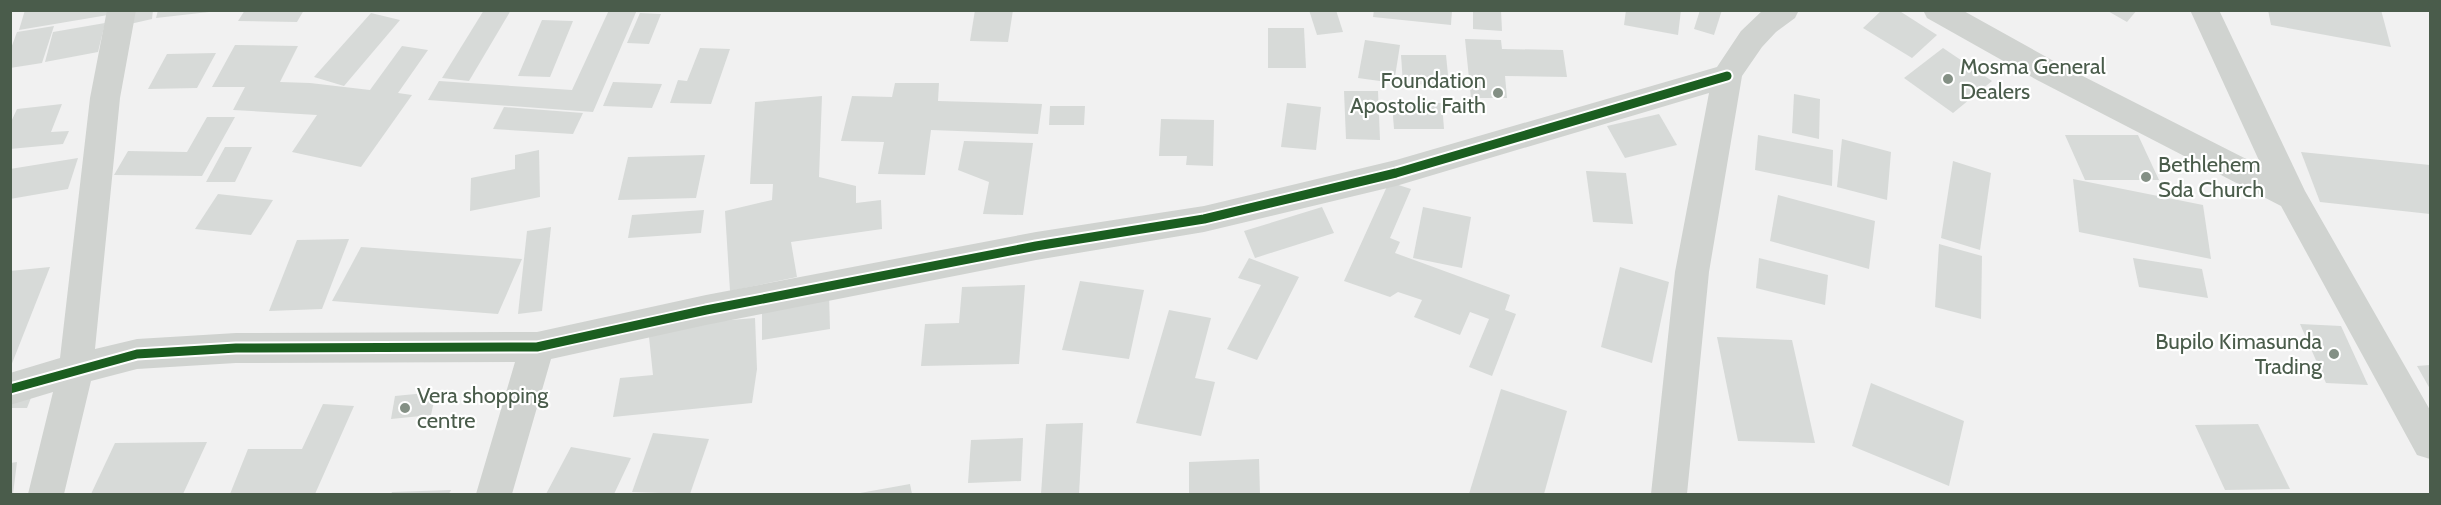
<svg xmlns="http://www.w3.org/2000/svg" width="2441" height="505" viewBox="0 0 2441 505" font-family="Cabin,sans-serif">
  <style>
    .building { fill: #d7dad8 }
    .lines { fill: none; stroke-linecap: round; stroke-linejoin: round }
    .minor { fill: #d0d3d0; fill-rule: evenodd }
    .cycleway-casing { stroke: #fff; stroke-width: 13 }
    .cycleway { stroke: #1b5e20; stroke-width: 9 }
    .poi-dot { fill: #849085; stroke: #fff; stroke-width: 2 }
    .labels { text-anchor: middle; stroke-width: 4.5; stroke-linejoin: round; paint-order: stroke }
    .poi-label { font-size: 22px; fill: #4a5c4b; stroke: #fff; text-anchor: start }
  </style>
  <rect width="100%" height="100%" fill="#f1f1f1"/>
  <g class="building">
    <path d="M25,10h84l-1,5 -89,15z"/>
    <path d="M132,10h21l-1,9 -22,5z"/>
    <path d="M158,10h51v2l-53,6z"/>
    <path d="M245,10h59l-7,12 -59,-1z"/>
    <path d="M484,10h27l-42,71 -27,-3z"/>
    <path d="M609,10h28l-44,102 -165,-12 11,-19 133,9z"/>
    <path d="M975,10h38l-5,32 -38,-1z"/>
    <path d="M1309,10h27l7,22 -26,3z"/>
    <path d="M1374,10h78l-1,15 -78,-8z"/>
    <path d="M1473,10h28l1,21 -29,-2z"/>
    <path d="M1626,10h55l-3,25 -54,-10z"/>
    <path d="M1700,10h22l-8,25 -20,-6z"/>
    <path d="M1882,10h16l39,25 -25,23 -49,-30z"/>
    <path d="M2106,10h31l-10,12z"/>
    <path d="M2268,10h113l10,37 -120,-22z"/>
    <path d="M371,13l29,7 -56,66 -30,-9z"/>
    <path d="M640,13l21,1 -12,30 -22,-1z"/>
    <path d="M542,20l31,1 -23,56 -32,-1z"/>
    <path d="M105,23l-7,29 -53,10 8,-30z"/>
    <path d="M54,26l-12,37 -32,5v-17l7,-19z"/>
    <path d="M1268,28h36l2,40h-38z"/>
    <path d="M1465,39l36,1 1,9 61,1 4,27 -62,-1 2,22h-36z"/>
    <path d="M1365,40l35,5 -6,38 -36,-5z"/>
    <path d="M235,45l63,1 -18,36 30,1 60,7 32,-44 26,4 -30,43 14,2 -51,72 -69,-15 25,-37 -84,-5 12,-23h-33z"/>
    <path d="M700,48l30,1 -19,55 -41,-1 8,-23 9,1z"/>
    <path d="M1943,48l49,33 -39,32 -49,-35z"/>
    <path d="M216,53l-19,35 -49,1 19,-35z"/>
    <path d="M1401,55h45l3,30 -46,-1z"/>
    <path d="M613,82l49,2 -10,24 -49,-2z"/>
    <path d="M895,83h44l-1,18 104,3 -4,30 -107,-4 -6,45 -47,-1 6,-32 -43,-1 11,-45 40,1z"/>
    <path d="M1344,91h34l2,49 -34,-1z"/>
    <path d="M1794,94l26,5 -1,40 -27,-6z"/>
    <path d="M822,96l-3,81 37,9v17l25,-3 1,29 -91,13 6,35 -67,14 -5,-80 47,-11 1,-16h-23l5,-82z"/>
    <path d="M1287,103l34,4 -5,43 -35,-3z"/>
    <path d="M1392,103h50l2,26h-50z"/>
    <path d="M62,104l-11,28 18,-1 -6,13 -53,5v-25l7,-15z"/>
    <path d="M1050,106h35l-1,19h-35z"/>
    <path d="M504,107l79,6 -10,21 -80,-5z"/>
    <path d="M1659,114l18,31 -52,13 -18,-32z"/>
    <path d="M207,117h28l-33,59 -88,-1 14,-24 59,1z"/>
    <path d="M1161,119l53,1 -1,46 -27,-1 1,-9h-28z"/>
    <path d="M1758,135l75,15 -1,36 -77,-16z"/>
    <path d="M2065,135h73l21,45h-74z"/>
    <path d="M1842,139l49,13 -4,48 -50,-13z"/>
    <path d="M964,141l69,2 -10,72 -40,-1 6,-32 -31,-12z"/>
    <path d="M225,147h27l-17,35h-29z"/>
    <path d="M539,150l1,47 -70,14 1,-33 44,-9v-14z"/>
    <path d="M2301,152l129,13v49l-110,-12z"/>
    <path d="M705,155l-9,43 -78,2 10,-43z"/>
    <path d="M78,158l-10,31 -58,10v-30z"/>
    <path d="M1953,161l38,12 -11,77 -39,-12z"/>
    <path d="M1586,171l40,2 7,51 -40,-2z"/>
    <path d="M2073,179l130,26 8,54 -132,-27z"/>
    <path d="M1389,182l22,7 -21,49 10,4 -5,11 115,42 -5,15 11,4 -24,62 -23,-9 20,-48 -19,-7 -10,23 -46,-18 8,-17 -24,-8 -8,5 -46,-16z"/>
    <path d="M218,194l55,6 -22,35 -56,-6z"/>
    <path d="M1778,195l97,26 -6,48 -99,-28z"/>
    <path d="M1322,207l12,26 -79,25 -11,-27z"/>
    <path d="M1423,207l48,10 -9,51 -49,-10z"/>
    <path d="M704,210l-3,23 -73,5 4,-23z"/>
    <path d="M551,227l-9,84 -24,3 9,-83z"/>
    <path d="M349,239l-27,70 -53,2 28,-71z"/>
    <path d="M1939,244l43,12 -1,63 -46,-12z"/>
    <path d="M361,247l161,12 -24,55 -166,-13z"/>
    <path d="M1249,258l50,19 -42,83 -30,-11 34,-64 -23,-7z"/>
    <path d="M1759,258l69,17 -3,30 -69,-17z"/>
    <path d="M2133,258l69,11 6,29 -69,-11z"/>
    <path d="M50,267l-39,99h-1v-95z"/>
    <path d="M1620,267l49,15 -17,81 -51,-16z"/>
    <path d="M1080,281l64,9 -15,69 -67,-9z"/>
    <path d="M1025,285l-6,79 -98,2 4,-42 34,-1 3,-36z"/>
    <path d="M829,294l1,35 -68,11v-35z"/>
    <path d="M1169,310l42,8 -16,60 20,4 -14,54 -65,-13z"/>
    <path d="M755,318l2,51 -5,34 -139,14 7,-39 33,-3 -4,-38 46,-14z"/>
    <path d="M2300,324l41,2 27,59 -42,-2z"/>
    <path d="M1717,337l75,3 23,103 -77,-2z"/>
    <path d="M2430,365v24l-13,-23z"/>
    <path d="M40,375l-13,33h-17v-31z"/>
    <path d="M1871,383l93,38 -15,65 -97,-40z"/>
    <path d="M1501,389l66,22 -23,83h-75z"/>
    <path d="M436,392l-5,23 -40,4 4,-23z"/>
    <path d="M323,404l31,2 -39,88h-85l18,-45h54z"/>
    <path d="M1083,423l-4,71h-38l5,-70z"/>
    <path d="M2258,424l32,65 -65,1 -30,-65z"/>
    <path d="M653,433l56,6 -19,55 -58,-2z"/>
    <path d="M1023,438l-2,43 -53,2 3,-43z"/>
    <path d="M207,442l-24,52h-92l24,-51z"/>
    <path d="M571,447l60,11 -17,36h-68z"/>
    <path d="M1259,459l1,35h-71v-32z"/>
    <path d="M17,462l-4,32h-3v-31z"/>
    <path d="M910,484l2,10h-52v-1z"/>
    <path d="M451,490l-2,4h-58l1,-2z"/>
  </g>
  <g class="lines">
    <g class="minor">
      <path d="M107,10h29l-16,88 -25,251 42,-10 99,-6 301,-1 169,-37 330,-63 168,-26 192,-46 321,-93 24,-36 22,-21h36l-4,8 -19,14 -14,15 -20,29 -33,196 -22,222h-36l24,-222 34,-179 -313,93 -192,46 -168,28 -330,65 -155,34 -39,135h-36l39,-132 -279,1 -99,6 -46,12 -27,113h-36l25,-102 -43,13v-32l50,-15 30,-260z"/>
      <path d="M1923,10h39l97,54 203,103 -72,-157h29l86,181 125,219v49l-13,-4 -136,-249 -244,-126 -110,-62z"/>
    </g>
    <defs>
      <path id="cycleway" d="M10,389l127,-35 99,-6 301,-1 169,-37 330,-64 168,-27 192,-46 331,-97"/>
    </defs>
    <use href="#cycleway" class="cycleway-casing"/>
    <use href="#cycleway" class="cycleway"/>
  </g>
  <g class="poi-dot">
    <circle cx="1948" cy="79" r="6"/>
    <circle cx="1498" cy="93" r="6"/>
    <circle cx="2146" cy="177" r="6"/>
    <circle cx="2334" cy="354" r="6"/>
    <circle cx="405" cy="408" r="6"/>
  </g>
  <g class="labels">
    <g class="poi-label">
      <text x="1960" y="74">Mosma General<tspan x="1960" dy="25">Dealers</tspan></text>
      <text x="1486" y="88" text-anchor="end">Foundation<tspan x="1486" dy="25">Apostolic Faith</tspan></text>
      <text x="2158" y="172">Bethlehem<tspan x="2158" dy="25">Sda Church</tspan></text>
      <text x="2322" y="349" text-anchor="end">Bupilo Kimasunda<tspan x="2322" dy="25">Trading</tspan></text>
      <text x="417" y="403">Vera shopping<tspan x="417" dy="25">centre</tspan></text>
    </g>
  </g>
  <rect width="2441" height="505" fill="none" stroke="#4a5c4b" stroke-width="24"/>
</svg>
